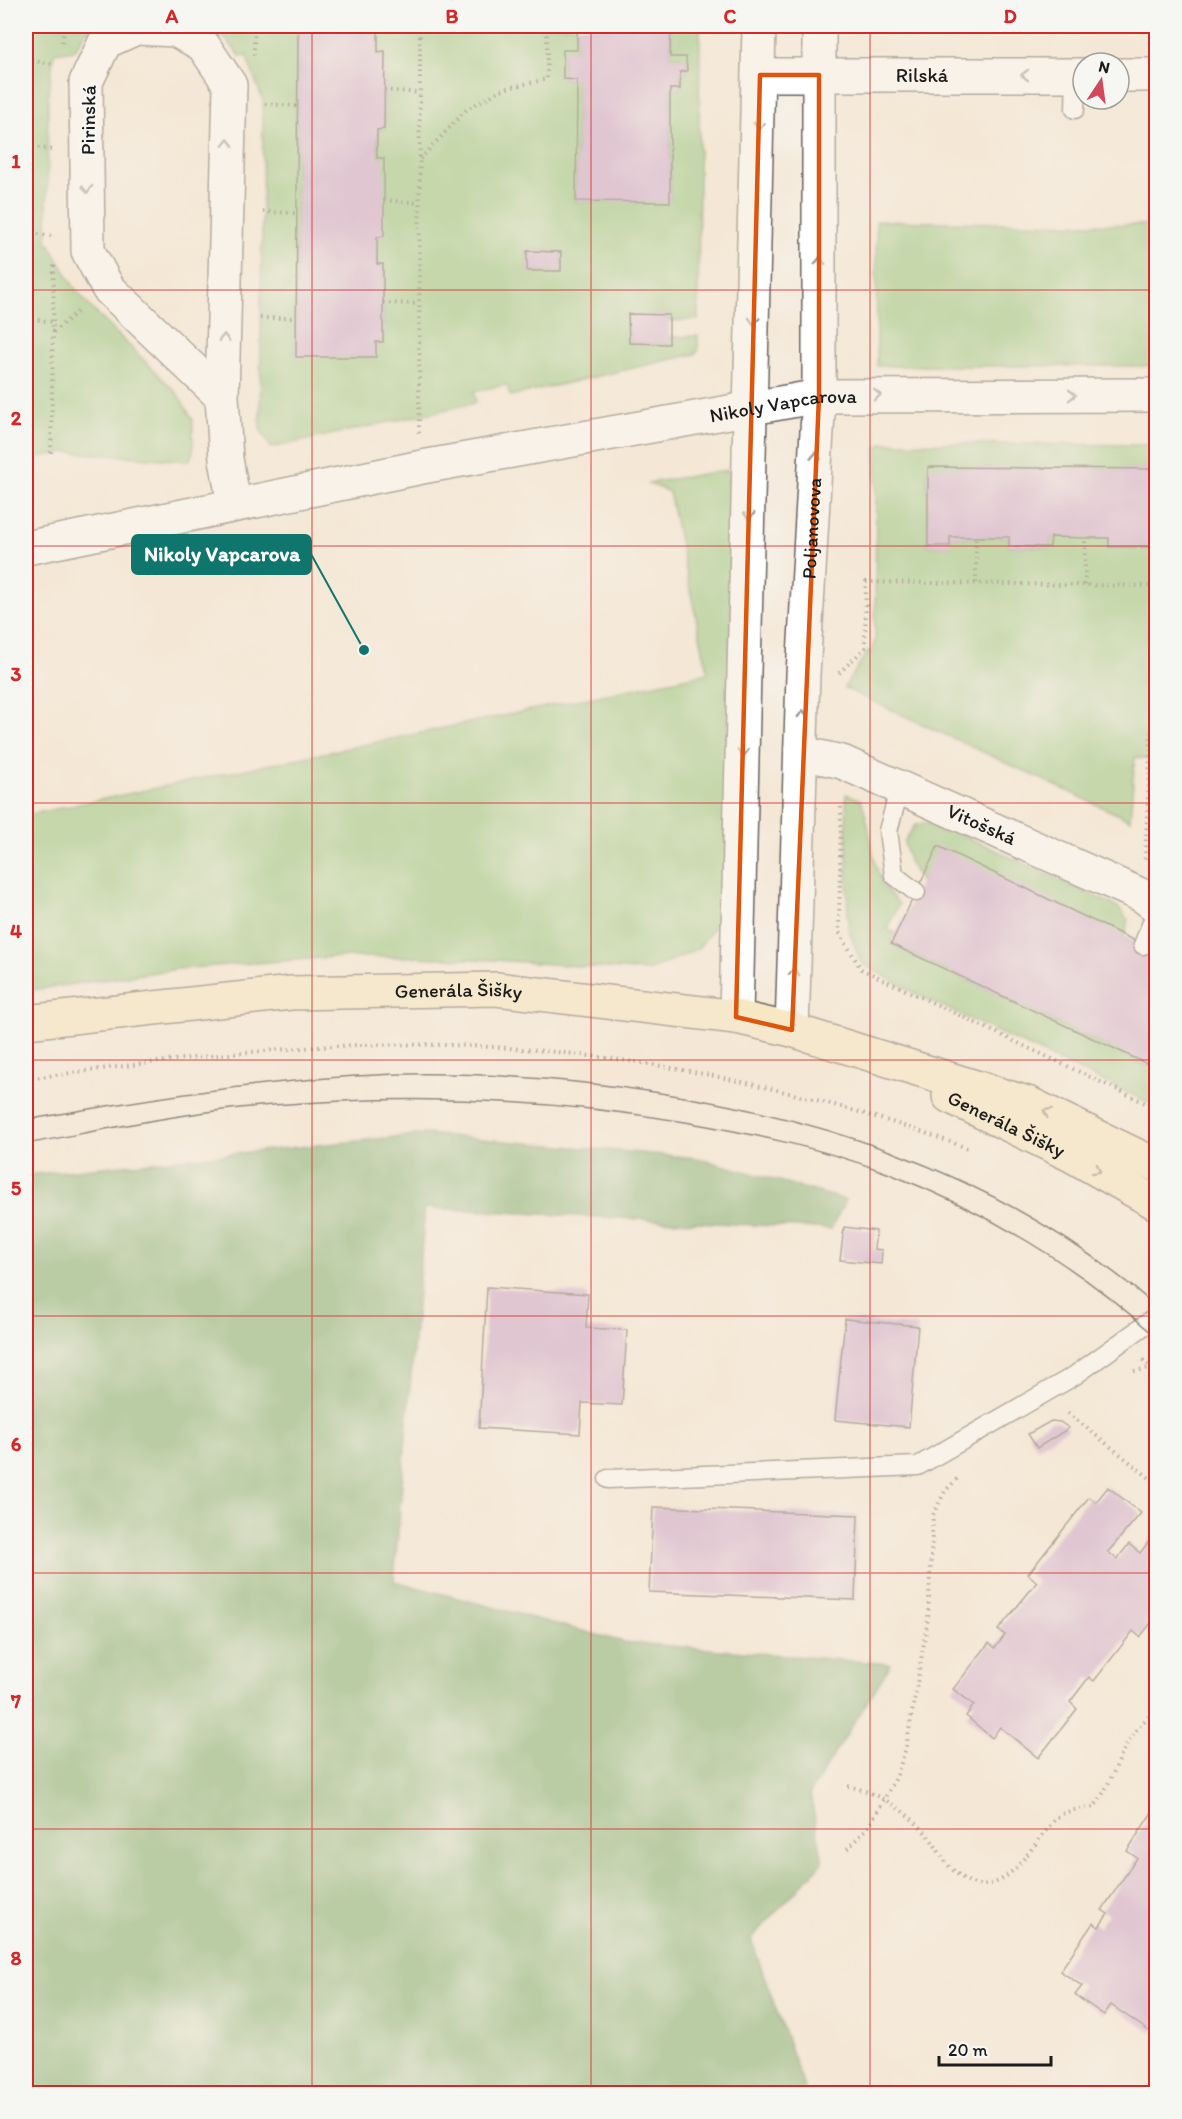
<svg xmlns="http://www.w3.org/2000/svg" width="1182" height="2119" viewBox="0 0 1182 2119" font-family="Itim,sans-serif">
  <style>
    .green { fill: #8cc478; stroke: #54704a; stroke-width: 1.5; fill-rule: evenodd }
    .forest { fill: #71aa68; stroke: #466342; stroke-width: 1.5 }
    .building { fill: #c89ecd }
    .lines { fill: none; stroke-linecap: round; stroke-linejoin: round }
    .lane-casing { stroke: #68635d; stroke-width: 21 }
    .street-casing { stroke: #68635d; stroke-width: 36 }
    .secondary-casing { stroke: #68635d; stroke-width: 36 }
    .path { stroke: #68635d; stroke-width: 4; stroke-dasharray: 1.5 4.5; stroke-linecap: butt }
    .lane { stroke: #fff; stroke-width: 18 }
    .street { stroke: #fff; stroke-width: 33 }
    .secondary { stroke: #f7e8c3; stroke-width: 33 }
    .tram { stroke: #1c1c1c; stroke-width: 1.5 }
    .oneway { stroke: #999 }
    .oneway2 { stroke: #948c78 }
    .marked { fill: none; stroke: #de560d; stroke-width: 4.5; stroke-linejoin: round }
    .grid { fill: none; stroke: #d62828; stroke-width: 1.5; stroke-opacity: 0.55 }
    .labels { text-anchor: middle; stroke-width: 6; stroke-linejoin: round; paint-order: stroke }
    .street-label { font-size: 20px; fill: #1c1c1c; stroke: #f6f6f2 }
    .leader { fill: none; stroke: #0f766e; stroke-width: 2 }
    .callout-dot { fill: #0f766e; stroke: #f6f6f2; stroke-width: 2 }
    .callout { fill: #0f766e; stroke: #0f766e; stroke-width: 2 }
    .callout-label { font-size: 21px; text-anchor: middle; font-weight: bold; fill: #fff }
    .neatline { fill: none; stroke: #d62828; stroke-width: 2 }
    .grid-label { font-size: 20px; text-anchor: middle; font-weight: bold; fill: #d62828 }
  </style>
  <rect width="100%" height="100%" fill="#f6f6f2"/>
  <filter id="ink" filterUnits="userSpaceOnUse"><feTurbulence type="fractalNoise" baseFrequency=".0167" numOctaves="2"/><feDisplacementMap in="SourceGraphic" scale="12" xChannelSelector="R" yChannelSelector="G"/><feConvolveMatrix kernelMatrix="1 2 1 2 8 2 1 2 1" color-interpolation-filters="sRGB"/></filter>
  <filter id="wash" filterUnits="userSpaceOnUse"><feTurbulence type="fractalNoise" baseFrequency=".008" numOctaves="4" result="noise"/><feDisplacementMap in="SourceGraphic" scale="24" xChannelSelector="R" yChannelSelector="G"/><feGaussianBlur stdDeviation="1.35" result="paint"/><feColorMatrix in="noise" values="0 0 0 0 0 0 0 0 0 0 0 0 0 0 0 0 0 1.4 0 .05"/><feComposite in="paint" operator="in"/></filter>
  <g filter="url(#wash)">
    <rect width="100%" height="100%" fill="#f4e7d5"/>
    <g class="green">
      <path d="M26,26h69l-10,7 -10,17 -21,3 -6,45 -1,142 27,47 17,21 86,85 16,27v32l-4,9 -122,-9 -41,7z"/>
      <path d="M214,26h84l-2,330 79,1 1,-15h7v-77l-6,-1v-27l7,-1 -7,-106 7,-1 1,-77h-7v-26h199v24l-14,1v28l14,1 -1,121h94v-112h10v-17l7,-1 -1,-14h-16l1,-31h29l-2,294 -29,1v-6h-41l1,28 39,1 1,-7 29,-1v15l-3,3 -185,42 -3,-11 -33,6 2,12 -205,45 -11,-19 3,-328 -17,-46 -5,2zM527,251l34,1v19h-34z"/>
      <path d="M876,221l280,4v141h-279z"/>
      <path d="M884,443l272,2v24l-228,-1v78h21l1,-9h59v9l41,1 1,-10 58,1 1,9h41v-9h5v223l-21,-4 -5,63 -286,-132 24,-37 2,2 5,-12 1,-193z"/>
      <path d="M728,470l4,94 -7,326 -7,31 -20,28 -50,22 -153,-11 -85,-3h-77l-156,12 -151,22v-176l682,-142 -39,-181 -21,-9z"/>
      <path d="M846,794l15,6c15,38 5,72 38,104l-12,25 11,5 -5,11 215,102 2,-2 22,10 -1,3 25,12v36l-236,-110 -59,-33 -13,-35z"/>
      <path d="M933,821l185,86 10,13 -4,18 -202,-54 -13,-23 -5,-19 11,-17z"/>
    </g>
    <path class="forest" d="M425,1134l273,24 148,42 -15,29 -406,-21 -31,373 230,61 267,22 -81,129 13,69 -72,77 55,154h-780v-918z"/>
    <g id="blocks">
      <g class="building">
        <path d="M298,26h80v26l7,-1 -1,78 -7,1v28h7v78l-7,1v27h6v78h-7v15h-80z"/>
        <path d="M577,26h94l-1,31h16l1,14 -7,1v17h-10v113l-94,-1 1,-121 -14,-1v-29h14z"/>
        <path d="M527,251l34,1v19h-34z"/>
        <path d="M628,314l41,1v29l-40,-1z"/>
        <path d="M928,467l228,2v69h-5v9h-42v-9h-24l-34,-1 -1,10 -41,-1v-9h-59v9h-22z"/>
        <path d="M938,846l218,105v117l-265,-124z"/>
        <path d="M844,1227l32,4 -2,18 8,1 -1,14 -41,-4z"/>
        <path d="M487,1287l101,7 -2,34 41,2 -5,75 -40,-2 -2,31 -101,-6z"/>
        <path d="M845,1319l73,7 -9,101 -74,-7z"/>
        <path d="M1051,1421l9,1 9,6 -32,20 -9,-14z"/>
        <path d="M1108,1487l33,26 -33,39 9,7 12,-15 11,9 16,-21v71l-5,7 5,7 -16,20 -7,-6 -39,50 -5,-4 -19,25 7,7 -39,49 -38,-31 -8,11 -26,-22 8,-11 -21,-16 36,-46 6,5 10,-13 -7,-5 39,-48 -9,-8 61,-77 7,5z"/>
        <path d="M653,1507l205,8 -3,85 -206,-8z"/>
        <path d="M1156,1806v220l-4,7 -41,-28 -7,10 -29,-20 7,-9 -22,-15 33,-48 6,4 9,-13 -6,-4 35,-52 -10,-7z"/>
      </g>
    </g>
  </g>
  <g filter="url(#ink)">
    <use href="#blocks" fill-opacity="0" stroke="#68635d" stroke-width="1.5"/>
    <g class="lines">
      <defs>
        <g id="lane">
          <path d="M1075,109l1,-34"/>
          <path d="M900,787l-12,44 6,44 22,17"/>
          <path d="M1143,945l13,-33"/>
          <path d="M608,1479l310,-13 156,-90 82,-59"/>
        </g>
        <g id="street">
          <path id="s1" d="M760,75h323"/>
          <path d="M1119,75h37"/>
          <path d="M222,397l-114,-109 -20,-37 -2,-169 19,-40 31,-14 39,2 28,15 27,40 -8,312 4,62 8,45"/>
          <path id="s2" d="M26,548l396,-81 397,-71 337,-1"/>
          <path id="s3" d="M802,753l40,9 301,134 13,10"/>
          <path d="M736,1017l23,-991"/>
          <path id="s4" d="M792,1030l11,-355 16,-279v-370"/>
        </g>
        <g id="secondary">
          <path id="s5" d="M26,1022l265,-29 205,-4 240,28 56,13 238,74 126,61"/>
          <path id="s6" d="M949,1096l122,59 85,48"/>
        </g>
      </defs>
      <use href="#lane" class="lane-casing"/>
      <use href="#street" class="street-casing"/>
      <use href="#secondary" class="secondary-casing"/>
      <g class="path">
        <path d="M62,42l3,-16"/>
        <path d="M254,55v-29"/>
        <path d="M26,60l29,4"/>
        <path d="M384,90l36,3"/>
        <path d="M265,104l32,2"/>
        <path d="M26,146l26,4"/>
        <path d="M420,159l47,-50 36,-20 44,-10v-53"/>
        <path d="M384,200l35,3"/>
        <path d="M263,212l34,1"/>
        <path d="M26,232l25,4"/>
        <path d="M383,303l36,1"/>
        <path d="M26,318l27,4"/>
        <path d="M260,318h36"/>
        <path d="M53,332l27,-22"/>
        <path d="M419,433l1,-407"/>
        <path d="M51,453l3,-188"/>
        <path d="M976,583v-46"/>
        <path d="M1085,585v-47"/>
        <path d="M839,673l26,-25 1,-66 290,4"/>
        <path d="M841,807l-2,125 22,37 295,139"/>
        <path d="M1145,859l11,-218"/>
        <path d="M26,1079c111,-15 222,-30 335,-34 208,-6 414,32 609,104"/>
        <path d="M1143,1360l13,11"/>
        <path d="M1134,1371l22,-4"/>
        <path d="M1068,1413l88,70"/>
        <path d="M848,1786c31,7 60,25 80,50 8,9 13,21 21,30 42,45 69,0 95,-33 5,-5 9,-13 15,-17 11,-7 23,-7 35,-9 24,-31 26,-70 62,-96"/>
        <path d="M847,1849l21,-21 28,-50 10,-30 22,-129 5,-104 12,-24 14,-14"/>
      </g>
      <use href="#lane" class="lane"/>
      <use href="#street" class="street"/>
      <use href="#secondary" class="secondary"/>
      <g class="tram">
        <path d="M26,1120c109,-20 218,-37 330,-44 79,-5 160,-1 238,8 208,24 401,84 562,222"/>
        <path d="M26,1144c82,-15 164,-33 247,-39 138,-11 275,-6 412,17 68,12 137,26 202,51 99,38 191,93 269,164"/>
      </g>
    </g>
    <defs><path id="oneway-chevron" d="M-2-3.5L2.5 0L-2 3.5" fill="none" stroke-width="1.6" stroke-linecap="round" stroke-linejoin="round" transform="scale(1.5)"/></defs>
    <g class="oneway">
      <use href="#oneway-chevron" transform="translate(1025 75) rotate(180)"/>
      <use href="#oneway-chevron" transform="translate(759 126) rotate(92)"/>
      <use href="#oneway-chevron" transform="translate(228 143) rotate(-89)"/>
      <use href="#oneway-chevron" transform="translate(87 189) rotate(89)"/>
      <use href="#oneway-chevron" transform="translate(820 261) rotate(-90)"/>
      <use href="#oneway-chevron" transform="translate(754 321) rotate(92)"/>
      <use href="#oneway-chevron" transform="translate(224 338) rotate(-89)"/>
      <use href="#oneway-chevron" transform="translate(877 395)"/>
      <use href="#oneway-chevron" transform="translate(1072 395)"/>
      <use href="#oneway-chevron" transform="translate(816 456) rotate(-87)"/>
      <use href="#oneway-chevron" transform="translate(749 516) rotate(91)"/>
      <use href="#oneway-chevron" transform="translate(803 714) rotate(-89)"/>
      <use href="#oneway-chevron" transform="translate(743 753) rotate(91)"/>
      <use href="#oneway-chevron" transform="translate(794 972) rotate(-88)"/>
    </g>
    <g class="oneway2">
      <use href="#oneway-chevron" transform="translate(1047 1112) rotate(-154)"/>
      <use href="#oneway-chevron" transform="translate(1097 1170) rotate(29)"/>
    </g>
  </g>
  <path d="M0 0H1182V2119H0ZM760,75h59v321l-27,634 -56,-13z" fill="#f4e7d5" fill-opacity=".55" fill-rule="evenodd"/>
  <path class="marked" d="M760,75h59v321l-27,634 -56,-13z"/>
  <path class="grid" d="M312,26v2068M591,26v2068M870,26v2068M26,290h1130M26,546h1130M26,803h1130M26,1060h1130M26,1316h1130M26,1573h1130M26,1829h1130"/>
  <g class="labels">
    <g class="street-label">
      <text dy="7" stroke="none"><textPath href="#s1" startOffset="162">Rilská</textPath></text>
      <text transform="translate(88 120) rotate(-89)" y="7">Pirinská</text>
      <text dy="7" stroke="none"><textPath href="#s2" startOffset="771">Nikoly Vapcarova</textPath></text>
      <text dy="7" stroke="none"><textPath href="#s4" startOffset="502">Poljanovova</textPath></text>
      <text dy="7" stroke="none"><textPath href="#s3" startOffset="194">Vitošská</textPath></text>
      <text dy="7" stroke="none"><textPath href="#s5" startOffset="434">Generála Šišky</textPath></text>
      <text dy="7" stroke="none"><textPath href="#s6" startOffset="64">Generála Šišky</textPath></text>
    </g>
  </g>
  <path class="leader" d="M364 650L311 554"/>
  <circle class="callout-dot" cx="364" cy="650" r="6"/>
  <rect class="callout" x="132" y="535" width="179" height="39" rx="6"/>
  <g class="callout-label">
    <text x="222" y="561">Nikoly Vapcarova</text>
  </g>
  <rect width="1182" height="2119" fill="none" stroke="#f6f6f2" stroke-width="66"/>
  <g transform="translate(1101 81) rotate(13)"><circle r="28" fill="#f6f6f2" stroke="#9f9f9c" stroke-width="1.5"/>
  <path d="M0-4.5L10 22L0 15L-10 22Z" fill="#d1495b"/>
  <text y="-9" font-size="16" font-weight="bold" text-anchor="middle" fill="#1c1c1c">N</text>
  </g>
  <path d="M939 2056v9h112v-9" fill="none" stroke="#1c1c1c" stroke-width="3"/>
  <text x="948" y="2056" font-size="18" fill="#1c1c1c" stroke="#f6f6f2" stroke-width="4.5" paint-order="stroke">20 m</text>
  <rect x="33" y="33" width="1116" height="2053" class="neatline"/>
  <g class="grid-label">
    <text x="172" y="23">A</text>
    <text x="452" y="23">B</text>
    <text x="730" y="23">C</text>
    <text x="1010" y="23">D</text>
    <text x="16" y="168">1</text>
    <text x="16" y="425">2</text>
    <text x="16" y="681">3</text>
    <text x="16" y="938">4</text>
    <text x="16" y="1195">5</text>
    <text x="16" y="1451">6</text>
    <text x="16" y="1708">7</text>
    <text x="16" y="1965">8</text>
  </g>
</svg>
